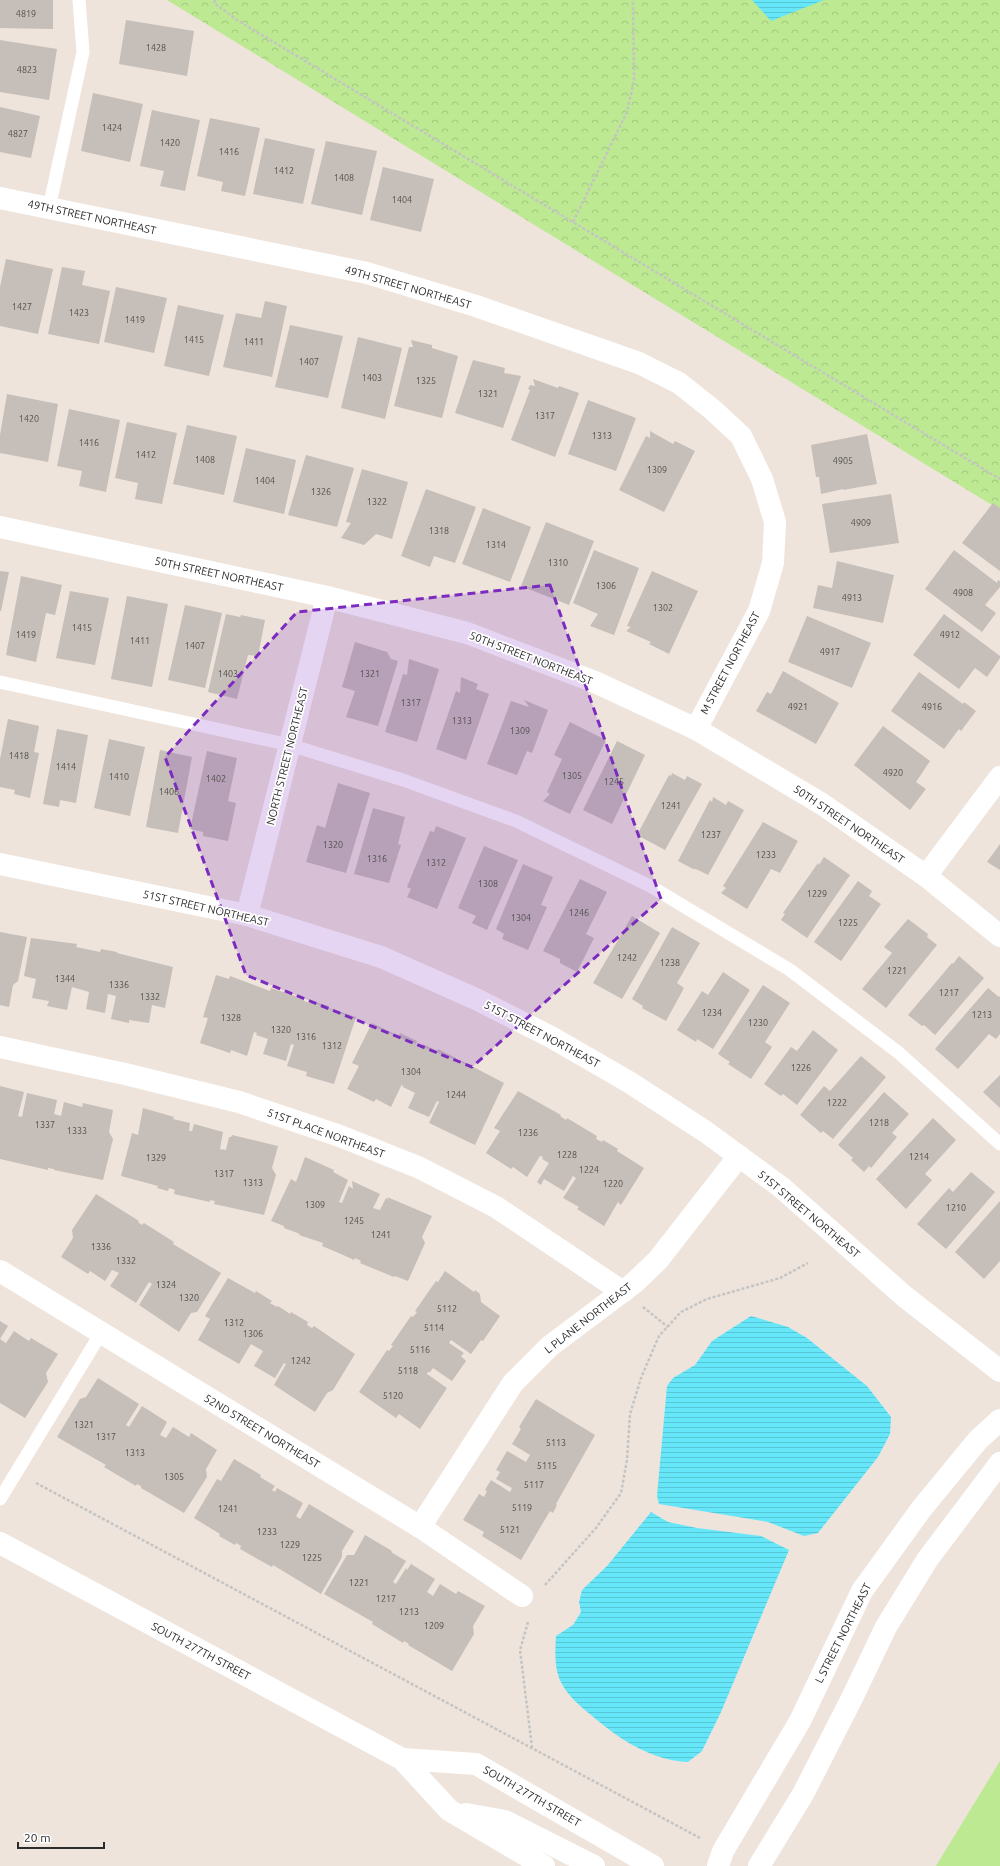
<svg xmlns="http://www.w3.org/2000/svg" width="1000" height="1866" viewBox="0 0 1000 1866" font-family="Ubuntu,sans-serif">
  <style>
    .green { fill: #bde993 }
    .forest { fill: url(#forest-crowns) }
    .water { fill: url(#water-rules) }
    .building { fill: #c6beb8 }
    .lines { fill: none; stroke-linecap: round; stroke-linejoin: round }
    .path { stroke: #c4c4c4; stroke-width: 2.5; stroke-dasharray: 3 2; stroke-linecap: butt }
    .service { stroke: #fff; stroke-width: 13 }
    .minor { stroke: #fff; stroke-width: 22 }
    .secondary { stroke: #fff; stroke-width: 22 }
    .marked { fill: #7b2cbf; fill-opacity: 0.2; stroke: #7b2cbf; stroke-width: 3; stroke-dasharray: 8 5; stroke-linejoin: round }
    .labels { text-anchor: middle; stroke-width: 3.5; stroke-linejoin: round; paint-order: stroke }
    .number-label { font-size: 9px; fill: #52504e }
    .street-label { font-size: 11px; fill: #2b2b2b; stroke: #fff }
  </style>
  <defs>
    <pattern id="forest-crowns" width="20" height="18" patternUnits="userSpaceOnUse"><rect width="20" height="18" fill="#bde993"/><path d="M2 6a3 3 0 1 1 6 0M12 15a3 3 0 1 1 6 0" fill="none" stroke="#a3c87f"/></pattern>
    <pattern id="water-rules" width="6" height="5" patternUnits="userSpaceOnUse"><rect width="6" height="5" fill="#66e7f9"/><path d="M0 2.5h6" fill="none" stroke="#59c6d6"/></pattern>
  </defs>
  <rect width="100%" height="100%" fill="#eee4dc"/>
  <path class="green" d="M1000,1761v105h-64z"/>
  <path class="forest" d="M167,0h833v510z"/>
  <g class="water">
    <path d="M752,0h72l-53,21z"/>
    <path d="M751,1316l37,11 19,11 60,48 24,31 -1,17 -12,23 -60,76 -14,3 -36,-14 -109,-18 -2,-8 10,-110 6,-8 22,-13 17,-24z"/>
    <path d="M651,1512l17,10 29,6 64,8 28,14 -68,162 -19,39 -14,11c-38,-2 -69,-23 -97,-47 -10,-8 -23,-19 -29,-31 -8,-14 -7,-32 -6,-48l17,-11 8,-13 -2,-10 3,-12 25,-24z"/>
  </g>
  <g class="building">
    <path d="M0,0h53v29l-53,-1z"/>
    <path d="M126,20l68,11 -7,45 -68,-12z"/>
    <path d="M0,40l57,9 -8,51 -49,-8z"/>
    <path d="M93,93l50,11 -13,58 -49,-11z"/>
    <path d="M0,107l40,9 -9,42 -31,-6z"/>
    <path d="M152,110l48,10 -15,71 -25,-5 4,-15 -24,-5z"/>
    <path d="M210,118l50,10 -15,68 -24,-5 2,-9 -26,-6z"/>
    <path d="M265,138l50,11 -12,55 -50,-10z"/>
    <path d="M326,141l51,10 -15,64 -51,-11z"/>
    <path d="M383,167l51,12 -13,53 -51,-12z"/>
    <path d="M6,259l47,10 -15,65 -38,-8v-39z"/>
    <path d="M62,267l23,4 -3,14 28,6 -11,53 -51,-10z"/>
    <path d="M116,287l51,11 -13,55 -50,-11z"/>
    <path d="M265,301l22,5 -15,71 -49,-10 13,-54 25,5z"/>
    <path d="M178,305l46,10 -15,61 -45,-10z"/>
    <path d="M290,325l53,11 -15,62 -53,-11z"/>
    <path d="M358,337l44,11 -17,71 -44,-11z"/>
    <path d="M411,340l21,5v3l26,8 -16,62 -48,-12 15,-59h4z"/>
    <path d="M473,360l32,8 -1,5 17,3 -18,52 -48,-15z"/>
    <path d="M533,379l25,9 1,-2 20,7 -24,64 -44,-17 19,-50 -2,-1 2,-4 5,1z"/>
    <path d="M7,394l51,10 -10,58 -48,-9v-18z"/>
    <path d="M588,400l48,18 -20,53 -48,-17z"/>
    <path d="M69,409l51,11 -14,72 -27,-6 3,-15 -25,-5z"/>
    <path d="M127,422l50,11 -15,71 -27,-5 3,-16 -23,-5z"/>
    <path d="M187,425l50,11 -13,59 -51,-11z"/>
    <path d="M650,431l23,13 2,-3 20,10 -31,61 -45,-22 27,-54 4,2z"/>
    <path d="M867,434l10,50 -34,6v-1l-22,5 -2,-17h-3l-5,-32z"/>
    <path d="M246,448l50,12 -12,54 -51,-12z"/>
    <path d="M306,455l48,13 -17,59 -49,-12z"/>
    <path d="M362,469l46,13 -16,57 -16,-5 -12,11 -23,-7 10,-15 -5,-1z"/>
    <path d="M426,489l50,18 -21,56 -21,-7 -4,11 -29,-11z"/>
    <path d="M891,494l8,49 -69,10 -8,-49z"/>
    <path d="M993,503l7,5v63l-38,-28z"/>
    <path d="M483,508l48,19 -21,55 -48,-18z"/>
    <path d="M546,522l48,19 -25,64 -48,-19z"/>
    <path d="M594,550l45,18 -25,67 -24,-9 8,-12 -25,-11z"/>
    <path d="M954,550l43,33 1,-3 2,1v6l-15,18 11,8 -14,19 -57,-43z"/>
    <path d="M837,561l57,14 -11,48 -70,-15 5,-23 14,3z"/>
    <path d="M0,571l9,1 -8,39h-1z"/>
    <path d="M652,571l46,20 -29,63 -20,-10 2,-2 -25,-11 5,-4 -4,-1z"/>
    <path d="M21,576l41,9 -7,30 -9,-2 -10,49 -30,-7z"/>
    <path d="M70,591l39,7 -14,67 -39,-7z"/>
    <path d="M127,596l41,8 -16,83 -41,-8z"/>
    <path d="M185,605l37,8 -17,75 -37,-8z"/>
    <path d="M226,614l14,3 1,-2 24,5 -7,36 -10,-1 -11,44 -29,-7z"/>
    <path d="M944,614l56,42v2l-13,19 -12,-9 -16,21 -46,-34z"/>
    <path d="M807,616l64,27 -19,45 -64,-26z"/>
    <path d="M355,642l32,10 4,7 7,2 -20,65 -32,-9 9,-26 -13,-4z"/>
    <path d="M409,659l30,10 -22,73 -32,-10 18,-58 4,1z"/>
    <path d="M783,671l56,32 -23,41 -60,-33 11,-19 4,2z"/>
    <path d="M919,672l44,32 1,-2 12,9 -15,20 -2,-2 -15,20 -53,-38z"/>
    <path d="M461,677l17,7 -2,5 13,5 -23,66 -30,-11 20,-58 4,2z"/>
    <path d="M524,700l24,10 -16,43 -5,-2 -10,24 -30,-11 24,-63 18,6z"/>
    <path d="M8,719l31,7 -5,26 5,1 -9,45 -16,-4 1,-4 -15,-3v-28z"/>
    <path d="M570,722l36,18 -36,74 -27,-13 7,-7 -3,-2 15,-33 -8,-4z"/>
    <path d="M883,726l47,35 -14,21 10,7 -16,21 -56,-45z"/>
    <path d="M57,729l31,6 -12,68 -16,-3 -1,7 -16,-3z"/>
    <path d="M109,739l36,8 -15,69 -36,-8z"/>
    <path d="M617,741l28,14 -33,69 -29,-14z"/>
    <path d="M160,750l32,7 -14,76 -32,-6z"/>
    <path d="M207,751l30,7 -9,43 8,2 -8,38 -25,-5v-4l-13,-3z"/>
    <path d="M672,773l13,7 2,-4 15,8 -37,66 -28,-15 32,-60 2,1z"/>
    <path d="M338,783l32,10 -24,80 -40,-11 11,-37 8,3z"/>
    <path d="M713,797l13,8 2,-4 16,9 -36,65 -12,-6h-3l-15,-8 32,-61 2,2z"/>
    <path d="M373,808l32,9 -7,27 3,1 -12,38 -35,-9z"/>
    <path d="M763,822l35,19 -18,32 -9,-4 -24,40 -26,-16 5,-5 -3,-2z"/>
    <path d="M436,826l30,12 -29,71 -30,-12 4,-8 -4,-2 23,-56 4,1z"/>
    <path d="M1000,844v26l-13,-8z"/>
    <path d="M484,846l34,14 -31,70 -15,-7 4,-7 -18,-8z"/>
    <path d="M824,857l26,18 -43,63 -26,-18 4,-6 -2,-1 35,-50 1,2z"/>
    <path d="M523,864l30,13 -12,28 6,2 -19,43 -26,-11 2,-5 -8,-5z"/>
    <path d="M580,879l27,13 -21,42 8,4 -17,34 -17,-9v-4l-17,-8z"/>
    <path d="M858,881l14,10 -3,5 12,8 -40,57 -27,-19z"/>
    <path d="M632,916l28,17 -38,66 -29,-16z"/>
    <path d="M908,919l20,15 -1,3 10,8 -51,63 -24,-19 30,-36 -8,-6z"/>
    <path d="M672,927l28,16 -23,40 7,5 -18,33 -24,-13 1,-2 -11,-7z"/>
    <path d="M0,932l27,5 -9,44 -5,4 -4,22 -9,-2z"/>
    <path d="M31,938l46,6 -1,3 24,5 1,-3 16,3v1l56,14 -8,41 -13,-3 -3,18 -20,-3v3l-18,-4 5,-23 -8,-2 -3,19 -19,-4 3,-17 -17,-5 -5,23 -20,-4 2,-5 -17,-3 4,-19 -12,-3z"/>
    <path d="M959,956l25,22 -49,57 -11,-10 -2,1 -14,-11 44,-52 1,1z"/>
    <path d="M723,972l27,18 -37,59 -16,-10 -1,3 -19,-12 25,-39 6,4z"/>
    <path d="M216,975l13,4 1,-3 40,15 1,-3 33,11v2l6,2 1,-2 18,5v2l27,9 -22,67 -28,-8 1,-4 -20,-6 7,-21 -3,-1 -5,17 -23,-7 5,-15 -12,-4 1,-2 -3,-1 -7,24 -16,-6 -1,3 -30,-10 8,-25 -5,-1z"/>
    <path d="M763,985l27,18 -25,39 7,5 -21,32 -23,-15 2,-2 -12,-8z"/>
    <path d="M988,988l11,9 1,-1v38l-4,5 -7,-5 -31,35 -23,-20z"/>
    <path d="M372,1023l27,13 1,-3 17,8 -1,3 6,2 1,-2 14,7 1,-2 18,9 -2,3 7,3 1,-3 42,22 -29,62 -46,-22 10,-21 -2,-1 -8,16 -21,-9 7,-15 -12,-6 -1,-3 -11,23 -15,-8 -2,3 -27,-13 12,-23 -7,-3z"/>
    <path d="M813,1030l25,20 -41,55 -14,-11 -2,2 -17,-12 27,-37 6,4z"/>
    <path d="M861,1056l25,21 -53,62 -10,-8 -2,2 -21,-18 24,-29 6,5z"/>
    <path d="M1000,1075v33l-17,-16z"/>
    <path d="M0,1086l24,6 -6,24 4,1 5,-24 30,7 -3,14 7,2 3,-14 18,5 1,-4 30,7 -4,22 4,7 -10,41 -49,-10v-1l-6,-1v2l-48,-11z"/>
    <path d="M518,1091l43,24 -1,1 6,4 1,-2 30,18 -1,3 6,3 1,-2 15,9 -1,2 27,17 -23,37 -3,-3 -14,24 -27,-17 2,-2 -16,-9 13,-20 -3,-2 -9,15 -20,-12 -3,6 -4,-3 12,-19 -7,-4 1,-2 -3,-1 -13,21 -14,-10 -2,2 -25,-16 14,-22 -6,-3z"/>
    <path d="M884,1092l25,22 -17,19 5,4 -26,31 -2,-2 -5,6 -13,-12 2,-2 -15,-13z"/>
    <path d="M143,1108l31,9 -1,2 17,4 -1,8h3l2,-7 29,8 -3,17 6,1 3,-13h2l1,-2 46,11 -6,22 4,7 -12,40 -50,-11 1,-3 -5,-1v2l-36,-8 1,-4 -6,-2 -1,3 -11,-3 1,-2 -37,-10 11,-43 6,2z"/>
    <path d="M933,1118l23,22 -31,34 7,6 -26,29 -30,-30z"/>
    <path d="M305,1157l29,13 -1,2 15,8 -9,22 3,1 7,-17 4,3 -1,-8 28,13 -7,14 7,2 6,-12 3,2 -2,-3 45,19 -10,21 3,6 -17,38 -13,-5 -1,1 -34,-14 1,-2 -6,-3 -1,2 -13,-6 -19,-8 1,-3 -24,-8 1,-1 -16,-6v-2l-13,-5 20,-42 5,3z"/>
    <path d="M971,1172l24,20 -49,57 -29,-25 32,-36 4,4z"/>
    <path d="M96,1194l43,27 -1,1 4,3 2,-2 30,19 -1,2 48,29 -24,39 -6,1 -12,19 -40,-27 13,-21 -3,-2 -13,21 -26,-17 9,-13 -7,-3 -7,11 -15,-10 -2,3 -27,-17 12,-19 -1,-8z"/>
    <path d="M1000,1201v60l-16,18 -29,-27z"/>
    <path d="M445,1271l29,21 1,-2 5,4 1,8 19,14 -17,25 -2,-1 -10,14 -20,-14 -2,3 15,10 -3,3 5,5 -14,20 -19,-13 -3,4h-2l-1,2 20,14 -27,41 -21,-15 -3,4 -37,-26 28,-42 2,1 4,-5 -2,-1 20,-29 2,1 4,-5 -2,-1 21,-30 2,1z"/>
    <path d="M228,1278l27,15 1,-2 16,10 -2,2 7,4 1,-1 12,8 1,-2 17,10 -1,3 5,3 2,-2 41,28 -22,36 -6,3 -12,19 -41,-27 12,-21 -2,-1 -9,15 -21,-12 9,-15 -12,-7 -12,20 -41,-24 12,-21 -5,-3z"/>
    <path d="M0,1321l8,5 -8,13 6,4 8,-12 15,10 2,-3 27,16 -12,19 2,9 -23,36 -25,-15z"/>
    <path d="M98,1378l41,26 -13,21 3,2 13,-21 25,16 -7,13 6,3 7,-11 16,10 2,-4 26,17 -11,19 1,8 -23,36 -43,-25v-2l-4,-2 -1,2 -32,-19 2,-2 -49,-28 23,-38 6,-2z"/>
    <path d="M536,1399l59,36 -39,69 1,1 -4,8 -3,-2 -29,49 -39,-24 2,-4 -21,-12 16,-26 5,3 3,-6 -2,-1 6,-10 19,12 2,-4 -16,-9 4,-7 -4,-2 11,-19 19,11 4,-7 -18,-11 9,-15 -2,-2z"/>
    <path d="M234,1459l27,16 -1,2 15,9 -3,4 3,2 2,-4 26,15 -7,13 4,3 9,-15 45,27 -12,20v6l-21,37 -48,-29 -1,2 -32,-18 1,-3 -5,-3 -1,2 -16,-9 1,-2 -26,-16 23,-39 4,2z"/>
    <path d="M365,1535l27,16 -1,1 15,9 -13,21 3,2 10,-16 1,2 4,-6 24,15 -8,13 6,4 7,-12 16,10 2,-3 27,15 -12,20 1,8 -22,37 -44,-26 1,-1 -5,-3 -1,2 -31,-19 1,-2 -49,-28 23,-39h7z"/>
  </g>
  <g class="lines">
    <g class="path">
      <path d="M215,0l-1,3 23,17 763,459"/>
      <path d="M573,222l54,-110 7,-32 -1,-80"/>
      <path d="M643,1307l25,20"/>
      <path d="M36,1483l664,355"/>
      <path d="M545,1585l51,-57 25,-35 6,-33 3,-46 11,-36 18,-42 22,-24 26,-13 73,-21 28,-15"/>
      <path d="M528,1622l-8,28 12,97"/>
    </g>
    <g class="service">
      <path d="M49,208l34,-156 -4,-52"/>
      <path d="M0,682l290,63 113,35 113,41 134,65 140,84 109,83 101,91"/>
      <path d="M0,1499l101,-166"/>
    </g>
    <g class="minor">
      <path d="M0,198l367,75 109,33 163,57 40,20 34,27 28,26 21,43 13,43 -2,41 -14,48 -63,118"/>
      <path d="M0,527l327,70 140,36 128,49 101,47 126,75 104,72 74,60"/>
      <path d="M0,864l247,51 134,42 95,42 75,38 78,45 77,50 75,55 123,109 96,75"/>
      <path d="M926,876l74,-99"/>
      <path d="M247,915l80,-318"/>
      <path d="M0,1047l125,27 114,28 101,34 80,32 76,39 127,85"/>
      <path d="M0,1271l420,256 102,69"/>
      <path d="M420,1527l93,-144 37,-37 84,-63 24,-23 81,-104"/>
      <path d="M718,1866l5,-15 77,-130 62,-130 60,-83 56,-68 22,-20"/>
      <path d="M759,1866l44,-72 49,-96 34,-71 41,-67 73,-97"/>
    </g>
    <g class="secondary">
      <path d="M0,1543l402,216 47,51 95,56"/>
      <path d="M402,1759l74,5 177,102"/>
      <path d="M466,1814l39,7 89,45"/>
    </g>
  </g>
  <path class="marked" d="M550,585l111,314 -189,168 -226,-92 -81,-218 132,-145z"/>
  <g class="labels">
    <g class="number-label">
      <text x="26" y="17">4819</text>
      <text x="156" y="51">1428</text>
      <text x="27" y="73">4823</text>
      <text x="112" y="131">1424</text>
      <text x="18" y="137">4827</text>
      <text x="170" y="146">1420</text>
      <text x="229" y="155">1416</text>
      <text x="284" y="174">1412</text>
      <text x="344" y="181">1408</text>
      <text x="402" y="203">1404</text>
      <text x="22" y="310">1427</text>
      <text x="79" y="316">1423</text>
      <text x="135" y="323">1419</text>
      <text x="194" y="343">1415</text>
      <text x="254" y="345">1411</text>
      <text x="309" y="365">1407</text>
      <text x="372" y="381">1403</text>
      <text x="426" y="384">1325</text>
      <text x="488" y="397">1321</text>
      <text x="545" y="419">1317</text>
      <text x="29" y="422">1420</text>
      <text x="602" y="439">1313</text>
      <text x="89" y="446">1416</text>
      <text x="146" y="458">1412</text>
      <text x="205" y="463">1408</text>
      <text x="843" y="464">4905</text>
      <text x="657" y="473">1309</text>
      <text x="265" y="484">1404</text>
      <text x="321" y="495">1326</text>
      <text x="377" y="505">1322</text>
      <text x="861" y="526">4909</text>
      <text x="439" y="534">1318</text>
      <text x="496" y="548">1314</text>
      <text x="558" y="566">1310</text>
      <text x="606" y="589">1306</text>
      <text x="963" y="596">4908</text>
      <text x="852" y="601">4913</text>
      <text x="663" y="611">1302</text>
      <text x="82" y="631">1415</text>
      <text x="26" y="638">1419</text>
      <text x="950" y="638">4912</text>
      <text x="140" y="644">1411</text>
      <text x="195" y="649">1407</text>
      <text x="830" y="655">4917</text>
      <text x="228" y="677">1403</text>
      <text x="370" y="677">1321</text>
      <text x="411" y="706">1317</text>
      <text x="798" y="710">4921</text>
      <text x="932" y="710">4916</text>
      <text x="462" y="724">1313</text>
      <text x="520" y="734">1309</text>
      <text x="19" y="759">1418</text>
      <text x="66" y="770">1414</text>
      <text x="893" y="776">4920</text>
      <text x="572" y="779">1305</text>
      <text x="119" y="780">1410</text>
      <text x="216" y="782">1402</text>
      <text x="614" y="785">1245</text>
      <text x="169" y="795">1406</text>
      <text x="671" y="809">1241</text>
      <text x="711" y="838">1237</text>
      <text x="333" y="848">1320</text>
      <text x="766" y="858">1233</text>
      <text x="377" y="862">1316</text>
      <text x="436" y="866">1312</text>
      <text x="488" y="887">1308</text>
      <text x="817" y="897">1229</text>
      <text x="579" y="916">1246</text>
      <text x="521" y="921">1304</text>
      <text x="848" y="926">1225</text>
      <text x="627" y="961">1242</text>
      <text x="670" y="966">1238</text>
      <text x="897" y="974">1221</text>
      <text x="65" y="982">1344</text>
      <text x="119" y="988">1336</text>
      <text x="949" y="996">1217</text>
      <text x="150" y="1000">1332</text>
      <text x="712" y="1016">1234</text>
      <text x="982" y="1018">1213</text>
      <text x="231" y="1021">1328</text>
      <text x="758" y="1026">1230</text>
      <text x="281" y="1033">1320</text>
      <text x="306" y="1040">1316</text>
      <text x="332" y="1049">1312</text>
      <text x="801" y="1071">1226</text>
      <text x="411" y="1075">1304</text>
      <text x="456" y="1098">1244</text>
      <text x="837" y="1106">1222</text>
      <text x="879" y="1126">1218</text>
      <text x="45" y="1128">1337</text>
      <text x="77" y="1134">1333</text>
      <text x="528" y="1136">1236</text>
      <text x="567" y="1158">1228</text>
      <text x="919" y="1160">1214</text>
      <text x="156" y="1161">1329</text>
      <text x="589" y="1173">1224</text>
      <text x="224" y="1177">1317</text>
      <text x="253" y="1186">1313</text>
      <text x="613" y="1187">1220</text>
      <text x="315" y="1208">1309</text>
      <text x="956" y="1211">1210</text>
      <text x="354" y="1224">1245</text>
      <text x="381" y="1238">1241</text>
      <text x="101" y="1250">1336</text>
      <text x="126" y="1264">1332</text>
      <text x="166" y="1288">1324</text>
      <text x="189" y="1301">1320</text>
      <text x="447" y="1312">5112</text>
      <text x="234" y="1326">1312</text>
      <text x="434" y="1331">5114</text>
      <text x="253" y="1337">1306</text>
      <text x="420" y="1353">5116</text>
      <text x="301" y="1364">1242</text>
      <text x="408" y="1374">5118</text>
      <text x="393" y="1399">5120</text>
      <text x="84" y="1428">1321</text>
      <text x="106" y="1440">1317</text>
      <text x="556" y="1446">5113</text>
      <text x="135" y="1456">1313</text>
      <text x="547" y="1469">5115</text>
      <text x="174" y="1480">1305</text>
      <text x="534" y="1488">5117</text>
      <text x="522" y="1511">5119</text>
      <text x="228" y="1512">1241</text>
      <text x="510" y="1533">5121</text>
      <text x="267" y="1535">1233</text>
      <text x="290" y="1548">1229</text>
      <text x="312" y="1561">1225</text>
      <text x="359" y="1586">1221</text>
      <text x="386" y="1602">1217</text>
      <text x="409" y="1615">1213</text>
      <text x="434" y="1629">1209</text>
    </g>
    <g class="street-label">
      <text transform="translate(92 217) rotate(12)" y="4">49TH STREET NORTHEAST</text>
      <text transform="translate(408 287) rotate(16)" y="4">49TH STREET NORTHEAST</text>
      <text transform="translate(219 574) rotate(12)" y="4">50TH STREET NORTHEAST</text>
      <text transform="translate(531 658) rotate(21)" y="4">50TH STREET NORTHEAST</text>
      <text transform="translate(730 663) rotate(-62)" y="4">M STREET NORTHEAST</text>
      <text transform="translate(287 756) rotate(-76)" y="4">NORTH STREET NORTHEAST</text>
      <text transform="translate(849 824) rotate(34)" y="4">50TH STREET NORTHEAST</text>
      <text transform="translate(206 908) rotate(13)" y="4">51ST STREET NORTHEAST</text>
      <text transform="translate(542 1034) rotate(28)" y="4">51ST STREET NORTHEAST</text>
      <text transform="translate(326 1133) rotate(20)" y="4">51ST PLACE NORTHEAST</text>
      <text transform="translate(809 1214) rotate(40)" y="4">51ST STREET NORTHEAST</text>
      <text transform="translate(588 1318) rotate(-38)" y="4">L PLANE NORTHEAST</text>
      <text transform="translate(262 1431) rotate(31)" y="4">52ND STREET NORTHEAST</text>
      <text transform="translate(843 1633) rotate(-63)" y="4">L STREET NORTHEAST</text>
      <text transform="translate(201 1651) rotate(28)" y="4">SOUTH 277TH STREET</text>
      <text transform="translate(532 1796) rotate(30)" y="4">SOUTH 277TH STREET</text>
    </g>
  </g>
  <path d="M18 1842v6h86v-6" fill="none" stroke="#2b2b2b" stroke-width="2"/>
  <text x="24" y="1842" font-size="12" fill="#2b2b2b" stroke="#ffffff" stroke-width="3" paint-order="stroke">20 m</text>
</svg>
